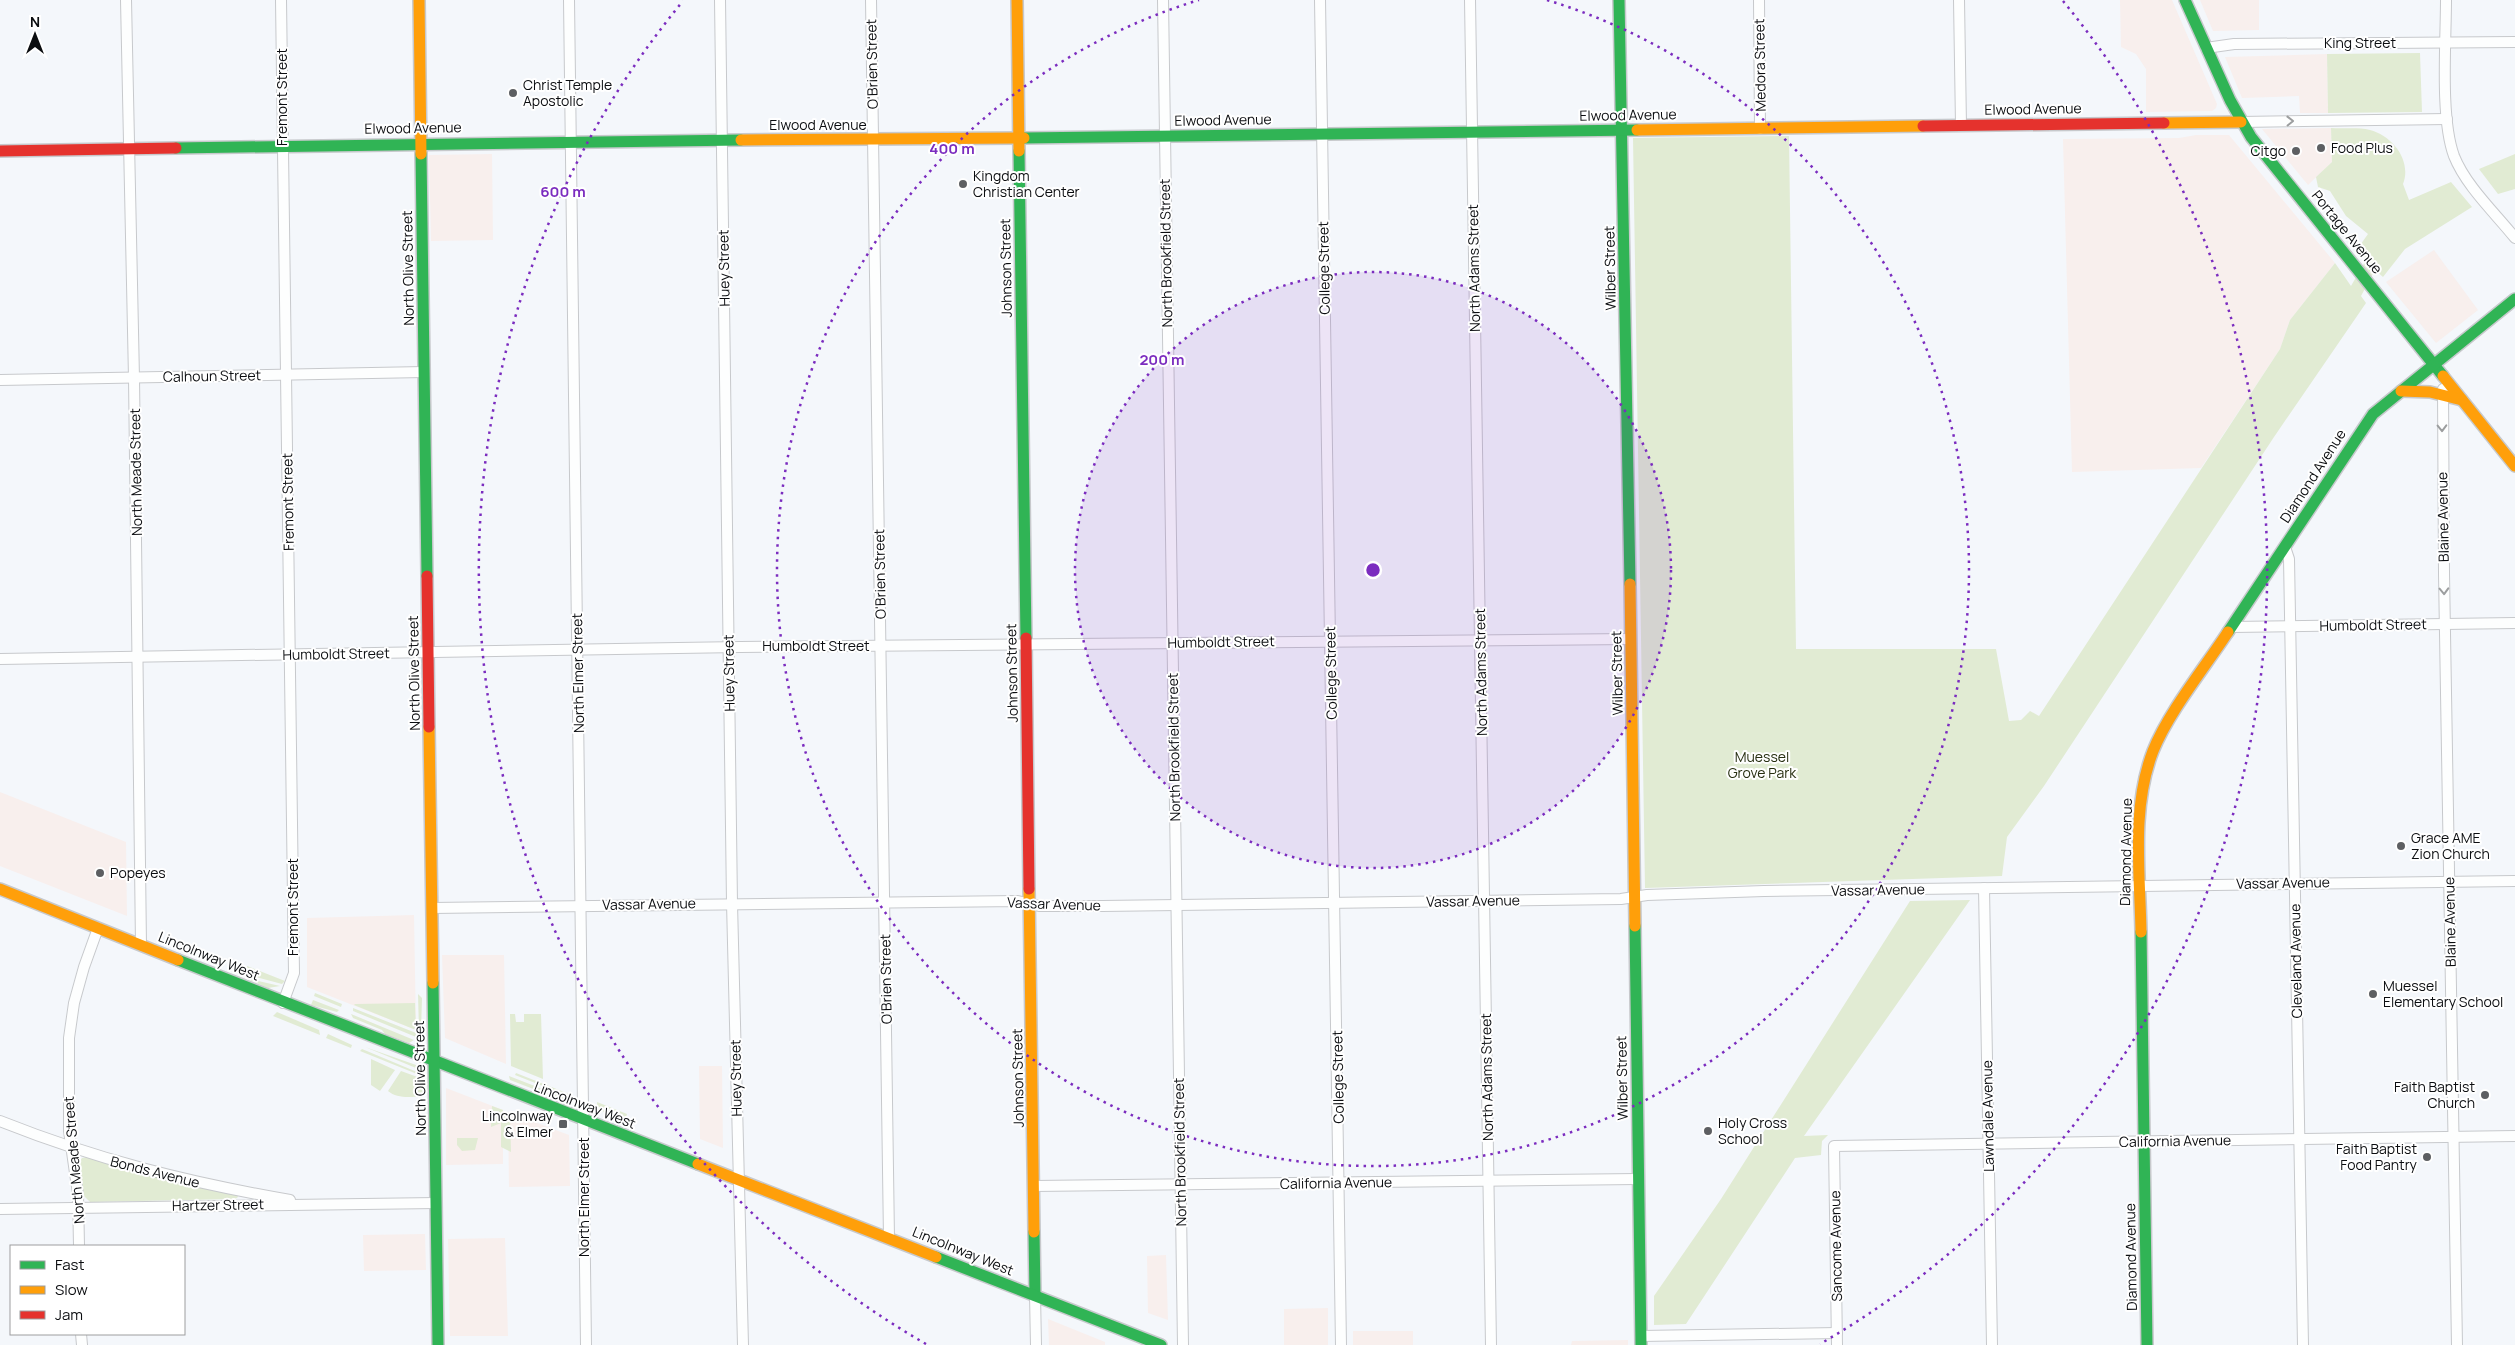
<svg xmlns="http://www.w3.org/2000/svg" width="2515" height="1345" viewBox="0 0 2515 1345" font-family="Manrope,sans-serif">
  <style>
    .commercial { fill: #f8efed }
    .green { fill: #e1ebd3 }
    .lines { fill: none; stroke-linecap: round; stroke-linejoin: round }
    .street-casing { stroke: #c7c9cc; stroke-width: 12 }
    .fast-casing { stroke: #c7c9cc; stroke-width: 14 }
    .slow-casing { stroke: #c7c9cc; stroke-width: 14 }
    .jam-casing { stroke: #c7c9cc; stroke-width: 14 }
    .street { stroke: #fdfefe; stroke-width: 10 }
    .fast { stroke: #30b455; stroke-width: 11 }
    .slow { stroke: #ff9f0a; stroke-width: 11 }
    .jam { stroke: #e5322d; stroke-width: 11 }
    .oneway { stroke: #9c9e9f }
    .ring { fill: none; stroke: #7b2cbf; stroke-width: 2.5; stroke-dasharray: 2.5 5 }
    .poi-dot { fill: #5d5f62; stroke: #fff; stroke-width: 2 }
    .labels { text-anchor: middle; stroke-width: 4; stroke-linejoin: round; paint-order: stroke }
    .street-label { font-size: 14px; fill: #0b0d10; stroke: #fff }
    .poi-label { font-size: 14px; fill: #0b0d10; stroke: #fff; text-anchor: start }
    .park-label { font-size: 14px; fill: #272f11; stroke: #fff }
    .centre { fill: #7b2cbf; stroke: #fff; stroke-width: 2.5 }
    .ring-label { font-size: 15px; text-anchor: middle; font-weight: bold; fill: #7b2cbf; stroke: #fff; stroke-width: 4; stroke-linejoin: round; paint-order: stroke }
  </style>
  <rect width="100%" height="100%" fill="#f4f7fb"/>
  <g class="commercial">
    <path d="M2120,0h52l45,104 -1,4 -4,3 -66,1v-43l-10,-15 -15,-7z"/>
    <path d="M2200,0h59v30l-46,1z"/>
    <path d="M2327,54l1,59h-28l-1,-17 -57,2 -17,-41z"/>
    <path d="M2331,128l1,34 -24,23 -46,-56z"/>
    <path d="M2196,135h33l106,128 -45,57 -10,29 -79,119 -129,4 -9,-333 116,-1z"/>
    <path d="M492,154l1,86 -62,1 -2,-86z"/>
    <path d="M2434,250l44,60 -42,33 -50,-61z"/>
    <path d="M0,792l126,50 1,74 -127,-50z"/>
    <path d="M414,915l2,115 -109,-43v-69z"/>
    <path d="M442,955h62l2,109 -61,-26z"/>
    <path d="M699,1066h23l1,82 -23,-9z"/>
    <path d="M446,1088l57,22v54l-57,1z"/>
    <path d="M508,1112l61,23 1,51 -61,1z"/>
    <path d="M425,1234l1,36 -62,1 -1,-36z"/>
    <path d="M505,1238l3,98h-58l-2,-97z"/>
    <path d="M1166,1255l2,65 -20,-7 -1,-57z"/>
    <path d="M1328,1308v37h-44v-36z"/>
    <path d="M1048,1319l57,23v3h-56z"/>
    <rect x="1353" y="1331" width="60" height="14"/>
    <path d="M1628,1340v5h-57l1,-4z"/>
  </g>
  <g class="green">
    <path d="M2420,53l2,59 -94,1 -1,-59z"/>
    <path d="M2331,128c12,1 28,-1 39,2 23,6 42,31 33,54l6,16 42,-18 21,25 -67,42 -22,28 -8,-7 -14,26 5,7 -92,134 -230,349 -37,51 -5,39 -357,12 -12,-750 156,-2 7,513h200l13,72 12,-1 9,-9 9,5 241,-367 10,-29 45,-57 16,23 15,-26 -8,-12 10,-14 -22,-18 -16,-25 -12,-4 -2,-10 16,-15z"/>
    <path d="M2515,154v35l-17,5 -19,-25z"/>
    <path d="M1970,900l-166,236 24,-1 -6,6 -1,14 -26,3 -109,166 -32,1v-29l67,-97 189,-298z"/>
    <path d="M247,966l38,15 -3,3 -37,-10z"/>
    <path d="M245,978l35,8 -12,2z"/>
    <path d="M315,993l27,11 -1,3 -27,-11z"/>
    <path d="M418,994l4,4 -1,34 -2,-1z"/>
    <path d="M313,1000l26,10 -2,2 -26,-7z"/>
    <path d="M415,1003l1,27 -62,-25 1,-1z"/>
    <path d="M353,1008l63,25v4l-63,-26z"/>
    <path d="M277,1012l42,18 1,5 -47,-19z"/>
    <path d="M351,1014l63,26 -5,3 -24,-9 -3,-4 -29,-12z"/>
    <path d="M510,1014h5l1,8h8v-8h17l2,65 -32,-13z"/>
    <path d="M328,1034l24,11 -1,3 -25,-10z"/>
    <path d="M365,1047l51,18v3z"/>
    <path d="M362,1049l55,23v2l-57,-23z"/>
    <path d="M371,1059l24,11 -15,21 -9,-6z"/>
    <path d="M401,1071l22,8v17c-11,1 -26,3 -35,-5z"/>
    <path d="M516,1073l53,21 -1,2 -53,-21z"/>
    <path d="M509,1076l59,23v2c-7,1 -14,1 -19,-6l-39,-15z"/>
    <path d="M597,1102l30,12 -2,7 -15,-3 -13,-12z"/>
    <path d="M492,1106l11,4 -1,6h6v-4l23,8 -21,-5 1,37 -10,-5v-24l-10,4z"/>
    <path d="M457,1138h21l-3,12 -13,1 -5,-6z"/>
    <path d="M87,1157l150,37 1,3 -3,2 -145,3 -6,-6 -5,-33 3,-5z"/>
  </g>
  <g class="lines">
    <defs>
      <g id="street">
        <path d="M126,0l8,378 7,567"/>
        <path d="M281,0l13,973 -11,30"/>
        <path d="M569,0l17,1345"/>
        <path d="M720,0l12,903 11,442"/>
        <path d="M871,0l18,1238"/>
        <path d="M1163,0l20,1345"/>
        <path d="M1320,0l21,1345"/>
        <path d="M1470,0l21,1345"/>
        <path d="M1759,0l1,129"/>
        <path d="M1959,0l2,125"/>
        <path d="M2446,0c0,42 -6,118 8,156 12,30 41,57 61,82"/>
        <path d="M2206,48l28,-4 281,-2"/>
        <path d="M2241,122l206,-3"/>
        <path d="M0,380l424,-8"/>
        <path d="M2443,389l1,185 13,771"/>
        <path d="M2285,547l4,12 14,786"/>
        <path d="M2232,627l283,-4"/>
        <path d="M0,659l740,-12 891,-8"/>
        <path d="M1984,888l8,457"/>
        <path d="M432,908l586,-7 21,5h63l519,-7 26,-4 117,-4 751,-10"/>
        <path d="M0,1121c98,39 187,61 290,79"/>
        <path d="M1034,1186l604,-7"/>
        <path d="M0,1209l436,-6"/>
        <path d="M79,1246l-1,-52 -9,-63v-93l5,-35 10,-36 14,-39"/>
        <path d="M1035,1295l1,50"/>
        <path d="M81,1334l1,11"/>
        <path d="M1641,1336l196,-3"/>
        <path d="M1837,1345l-3,-199 681,-10"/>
      </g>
      <g id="fast">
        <path d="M1619,0l11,584"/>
        <path d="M2185,0l45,100 21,37 192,239"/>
        <path d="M1024,138l613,-8"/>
        <path d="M176,148l565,-8"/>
        <path d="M1019,151l7,487"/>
        <path d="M421,154l6,422"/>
        <path d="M2228,632l145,-218 142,-115"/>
        <path d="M1635,926l6,419"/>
        <path d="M2141,932l6,413"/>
        <path d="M178,960l520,204"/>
        <path d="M433,983l5,362"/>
        <path d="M1034,1232l1,63"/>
        <path d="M936,1257l225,88"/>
      </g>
      <g id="slow">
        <path d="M419,0l2,154"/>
        <path d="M1017,0l2,151"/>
        <path d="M2164,123l77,-1"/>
        <path d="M1637,130l286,-4"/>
        <path d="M741,140l283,-2"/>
        <path d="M2443,376l72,90"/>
        <path d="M2401,391l29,1 32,8"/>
        <path d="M1630,584l5,342"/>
        <path d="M429,727l4,256"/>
        <path d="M0,889l178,71"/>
        <path d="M1029,889l5,343"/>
        <path d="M2141,932c-1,-59 -10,-124 12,-181 15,-38 52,-84 75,-119"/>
        <path d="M698,1164l238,93"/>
      </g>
      <g id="jam">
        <path d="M1923,126l241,-3"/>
        <path d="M0,151l176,-3"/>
        <path d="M427,576l2,151"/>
        <path d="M1026,638l3,251"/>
      </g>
    </defs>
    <use href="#street" class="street-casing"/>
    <use href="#fast" class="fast-casing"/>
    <use href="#slow" class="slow-casing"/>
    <use href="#jam" class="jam-casing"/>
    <use href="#street" class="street"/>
    <use href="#fast" class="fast"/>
    <use href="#slow" class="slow"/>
    <use href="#jam" class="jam"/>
  </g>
  <defs><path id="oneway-chevron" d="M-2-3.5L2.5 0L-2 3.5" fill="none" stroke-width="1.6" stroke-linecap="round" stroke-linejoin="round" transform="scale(1.25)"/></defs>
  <g class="oneway">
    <use href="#oneway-chevron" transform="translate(2290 121) rotate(-1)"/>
    <use href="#oneway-chevron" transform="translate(2442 428) rotate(89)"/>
    <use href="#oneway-chevron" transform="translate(2444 591) rotate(88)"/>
  </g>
  <circle cx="1373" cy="570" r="298" fill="#7b2cbf" fill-opacity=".12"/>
  <g class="ring">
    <circle cx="1373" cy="570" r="298"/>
    <path d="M1547 0A596 596 0 1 1 1199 0"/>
    <path d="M926 1344A894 894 0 0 1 683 1M2063 1A894 894 0 0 1 1820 1344"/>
  </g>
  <g class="poi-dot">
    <circle cx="513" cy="93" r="5"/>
    <circle cx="2321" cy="148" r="5"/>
    <circle cx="2296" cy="151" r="5"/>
    <circle cx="963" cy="184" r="5"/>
    <circle cx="2401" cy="846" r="5"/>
    <circle cx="100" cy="873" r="5"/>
    <circle cx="2373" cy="994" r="5"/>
    <circle cx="2485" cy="1095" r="5"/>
    <rect x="558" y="1119" width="10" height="10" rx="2.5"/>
    <circle cx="1708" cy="1131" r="5"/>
    <circle cx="2427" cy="1157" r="5"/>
  </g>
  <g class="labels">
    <g class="street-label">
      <text x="2360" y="48">King Street</text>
      <text transform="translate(872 64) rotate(-91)" y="5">O'Brien Street</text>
      <text transform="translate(1760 65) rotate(-91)" y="5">Medora Street</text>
      <text transform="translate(282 97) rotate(-90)" y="5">Fremont Street</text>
      <text transform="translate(2033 109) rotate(-1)" y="5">Elwood Avenue</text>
      <text transform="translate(1628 115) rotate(-1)" y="5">Elwood Avenue</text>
      <text transform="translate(1223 120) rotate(-1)" y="5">Elwood Avenue</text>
      <text x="818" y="130">Elwood Avenue</text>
      <text transform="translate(413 128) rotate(-1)" y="5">Elwood Avenue</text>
      <text transform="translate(2347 232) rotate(51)" y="5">Portage Avenue</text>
      <text transform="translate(1166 253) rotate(-91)" y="5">North Brookfield Street</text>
      <text transform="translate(408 268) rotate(-91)" y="5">North Olive Street</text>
      <text transform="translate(724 268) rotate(-91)" y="5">Huey Street</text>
      <text transform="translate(1006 268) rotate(-91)" y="5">Johnson Street</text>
      <text transform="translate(1324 268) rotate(-91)" y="5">College Street</text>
      <text transform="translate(1474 268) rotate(-91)" y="5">North Adams Street</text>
      <text transform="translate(1610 268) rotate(-91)" y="5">Wilber Street</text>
      <text transform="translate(212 376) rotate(-1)" y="5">Calhoun Street</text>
      <text transform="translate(136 472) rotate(-91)" y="5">North Meade Street</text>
      <text transform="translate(2313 476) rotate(-57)" y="5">Diamond Avenue</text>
      <text transform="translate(288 502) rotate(-91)" y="5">Fremont Street</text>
      <text transform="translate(2443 517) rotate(-91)" y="5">Blaine Avenue</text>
      <text transform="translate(880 574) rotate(-91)" y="5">O'Brien Street</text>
      <text transform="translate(2373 625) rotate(-1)" y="5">Humboldt Street</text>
      <text transform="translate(1221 642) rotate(-1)" y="5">Humboldt Street</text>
      <text x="816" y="651">Humboldt Street</text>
      <text transform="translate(336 654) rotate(-1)" y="5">Humboldt Street</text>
      <text transform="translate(1481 672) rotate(-91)" y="5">North Adams Street</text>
      <text transform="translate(414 673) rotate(-91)" y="5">North Olive Street</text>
      <text transform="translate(578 673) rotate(-91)" y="5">North Elmer Street</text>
      <text transform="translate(729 673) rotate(-91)" y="5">Huey Street</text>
      <text transform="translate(1012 673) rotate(-91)" y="5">Johnson Street</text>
      <text transform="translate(1331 673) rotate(-91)" y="5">College Street</text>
      <text transform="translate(1617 673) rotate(-91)" y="5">Wilber Street</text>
      <text transform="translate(1174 747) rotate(-91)" y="5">North Brookfield Street</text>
      <text transform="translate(2126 852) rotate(-89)" y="5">Diamond Avenue</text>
      <text transform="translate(2283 883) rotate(-1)" y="5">Vassar Avenue</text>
      <text transform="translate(1878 890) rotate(-1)" y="5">Vassar Avenue</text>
      <text transform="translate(1473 901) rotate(-1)" y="5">Vassar Avenue</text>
      <text transform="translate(649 904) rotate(-1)" y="5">Vassar Avenue</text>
      <text transform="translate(1054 904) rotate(2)" y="5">Vassar Avenue</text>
      <text transform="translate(293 907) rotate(-90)" y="5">Fremont Street</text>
      <text transform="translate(2450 922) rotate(-91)" y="5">Blaine Avenue</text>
      <text transform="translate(209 956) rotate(22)" y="5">Lincolnway West</text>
      <text transform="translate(2296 961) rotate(-91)" y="5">Cleveland Avenue</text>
      <text transform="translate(886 979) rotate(-91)" y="5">O'Brien Street</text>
      <text transform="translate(1338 1077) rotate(-91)" y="5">College Street</text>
      <text transform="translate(1487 1077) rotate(-91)" y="5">North Adams Street</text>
      <text transform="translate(420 1078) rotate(-91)" y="5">North Olive Street</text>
      <text transform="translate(736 1078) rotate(-91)" y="5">Huey Street</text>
      <text transform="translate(1018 1078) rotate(-91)" y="5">Johnson Street</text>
      <text transform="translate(1622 1078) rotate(-91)" y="5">Wilber Street</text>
      <text transform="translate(585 1105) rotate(21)" y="5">Lincolnway West</text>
      <text transform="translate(1988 1116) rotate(-91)" y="5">Lawndale Avenue</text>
      <text transform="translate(2175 1141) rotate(-1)" y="5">California Avenue</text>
      <text transform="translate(1180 1152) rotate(-91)" y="5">North Brookfield Street</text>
      <text transform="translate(74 1160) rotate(-95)" y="5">North Meade Street</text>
      <text transform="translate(155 1172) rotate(14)" y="5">Bonds Avenue</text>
      <text transform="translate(1336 1183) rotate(-1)" y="5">California Avenue</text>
      <text transform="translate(584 1197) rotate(-90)" y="5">North Elmer Street</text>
      <text transform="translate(218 1205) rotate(-1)" y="5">Hartzer Street</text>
      <text transform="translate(1836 1246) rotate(-91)" y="5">Sancome Avenue</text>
      <text transform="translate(963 1251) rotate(22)" y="5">Lincolnway West</text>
      <text transform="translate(2131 1257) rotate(-91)" y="5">Diamond Avenue</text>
    </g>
    <g class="poi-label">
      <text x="523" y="90">Christ Temple<tspan x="523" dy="16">Apostolic</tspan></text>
      <text x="2331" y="153">Food Plus</text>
      <text x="2286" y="156" text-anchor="end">Citgo</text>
      <text x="973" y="181">Kingdom<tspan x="973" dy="16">Christian Center</tspan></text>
      <text x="2411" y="843">Grace AME<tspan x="2411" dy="16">Zion Church</tspan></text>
      <text x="110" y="878">Popeyes</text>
      <text x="2383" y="991">Muessel<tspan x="2383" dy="16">Elementary School</tspan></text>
      <text x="2475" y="1092" text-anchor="end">Faith Baptist<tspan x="2475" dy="16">Church</tspan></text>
      <text x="553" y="1121" text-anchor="end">Lincolnway<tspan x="553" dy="16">&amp; Elmer</tspan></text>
      <text x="1718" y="1128">Holy Cross<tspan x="1718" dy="16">School</tspan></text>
      <text x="2417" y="1154" text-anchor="end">Faith Baptist<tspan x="2417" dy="16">Food Pantry</tspan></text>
    </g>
    <g class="park-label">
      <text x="1762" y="762">Muessel<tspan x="1762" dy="16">Grove Park</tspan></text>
    </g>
  </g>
  <circle cx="1373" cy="570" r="8" class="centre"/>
  <g class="ring-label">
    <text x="952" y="154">400 m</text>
    <text x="563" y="197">600 m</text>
    <text x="1162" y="365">200 m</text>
  </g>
  <rect x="10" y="1245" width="175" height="90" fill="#ffffff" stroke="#9d9e9f"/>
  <rect x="20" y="1261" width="25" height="8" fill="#30b455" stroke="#9d9e9f"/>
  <text x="55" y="1270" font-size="15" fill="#0b0d10">Fast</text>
  <rect x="20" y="1286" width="25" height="8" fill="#ff9f0a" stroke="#9d9e9f"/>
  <text x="55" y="1295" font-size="15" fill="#0b0d10">Slow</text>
  <rect x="20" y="1311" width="25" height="8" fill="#e5322d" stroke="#9d9e9f"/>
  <text x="55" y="1320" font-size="15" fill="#0b0d10">Jam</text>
  <g transform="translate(35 35)" stroke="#ffffff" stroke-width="4" paint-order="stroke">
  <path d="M0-4L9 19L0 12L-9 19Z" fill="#0b0d10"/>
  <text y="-8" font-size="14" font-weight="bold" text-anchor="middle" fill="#0b0d10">N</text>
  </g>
</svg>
